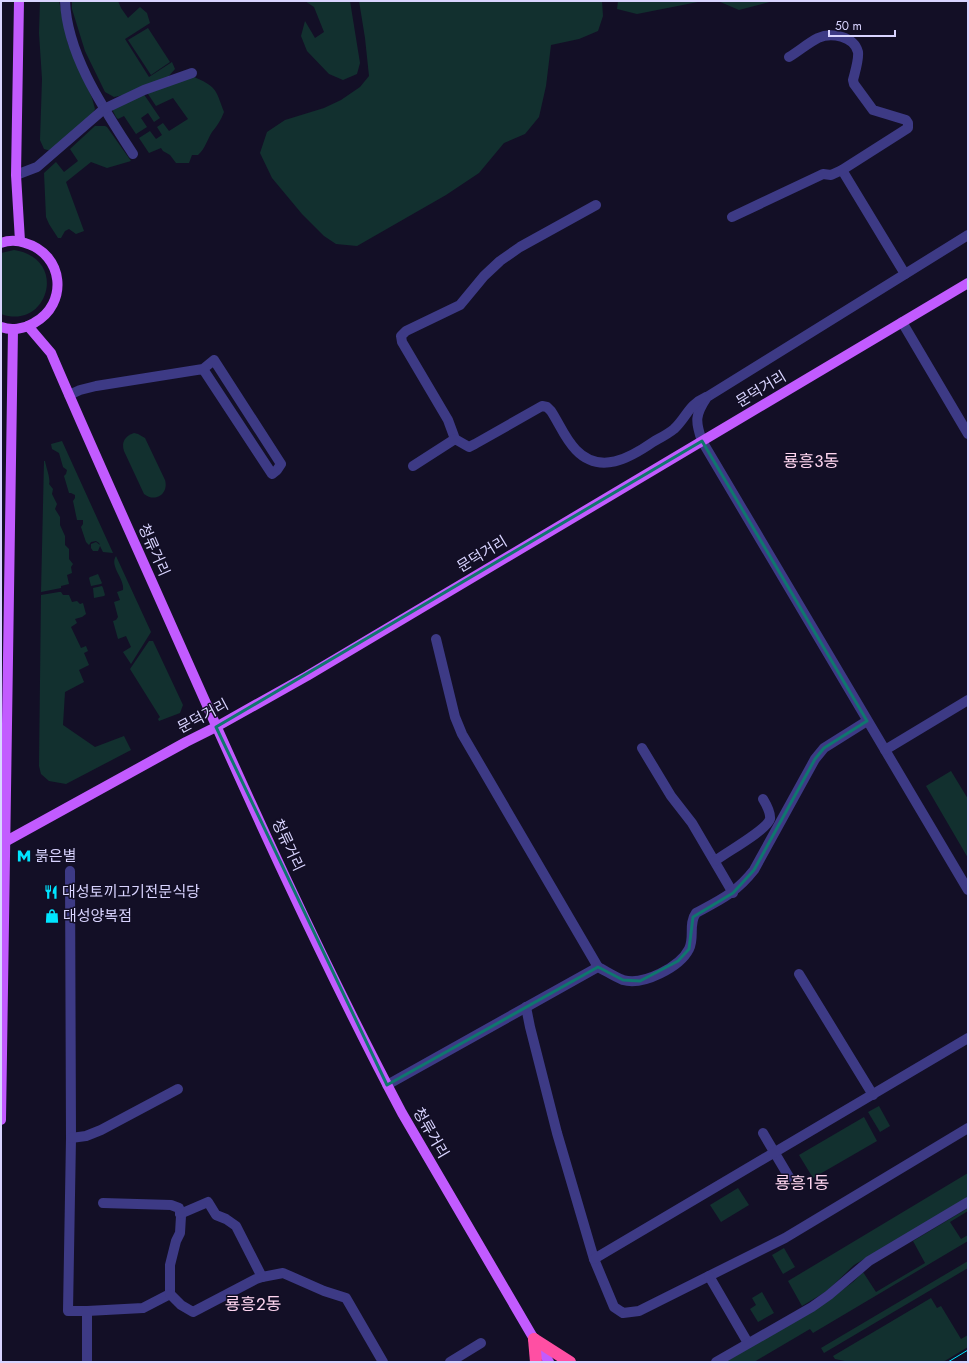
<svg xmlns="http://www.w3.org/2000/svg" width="969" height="1363" viewBox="0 0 969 1363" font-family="Jost,'Noto Sans KR',sans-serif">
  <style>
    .green { fill: #12302f }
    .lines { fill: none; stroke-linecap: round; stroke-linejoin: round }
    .minor { stroke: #3d3a85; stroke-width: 10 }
    .major { stroke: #c25bff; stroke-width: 10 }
    .highway { stroke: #ff4fa3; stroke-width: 12 }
    .tram { stroke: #00e5ff; stroke-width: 1 }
    .marked { fill: none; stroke: #0f766e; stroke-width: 3; stroke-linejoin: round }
    .labels { text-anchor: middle; stroke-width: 3; stroke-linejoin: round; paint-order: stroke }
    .street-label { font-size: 15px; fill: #d9d4ff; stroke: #130f26 }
    .poi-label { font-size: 15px; fill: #d9d4ff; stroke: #130f26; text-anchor: start }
    .quarter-label { font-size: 17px; fill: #ffd6f0; stroke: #130f26 }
  </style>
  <rect width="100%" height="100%" fill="#130f26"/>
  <g class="green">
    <path d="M40,1h19l9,43 24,54 3,11 -5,9 -39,33 -7,-2 -4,-9 2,-61 -3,-46z"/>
    <path d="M72,1h46l3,7 7,10 12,-11 7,6 3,10 -25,16 24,38 23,-15 3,7 -8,9 -43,17 -10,2 -9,-5 -20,-41 -13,-42z"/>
    <path d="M305,1h45l10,62 -3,11 -14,6 -14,-6 -22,-23 -6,-15 4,-15 10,17 9,-6 -10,-25z"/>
    <path d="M359,1h243l1,15 -5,15 -19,8 -28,6 -5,41 -7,31 -14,17 -21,9 -25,30 -33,22 -89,51 -21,-2 -12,-8 -22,-22 -30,-36 -12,-25 7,-21 18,-12 39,-12 17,-8 19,-13 9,-11 -4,-38z"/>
    <path d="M618,1h85l-66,13 -20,-5z"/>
    <path d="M718,1h55l-34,9z"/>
    <path d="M148,28l22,34 -19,13 -23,-35z"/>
    <path d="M192,76c25,11 23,12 32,36 -3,8 -7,14 -12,20 -5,8 -7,17 -14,23h-6l-3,8h-13l-6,-8 -7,-4 -2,-3 -12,5 -10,-15 11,-7 6,8 6,-4 -5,-8 6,-4 6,8 19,-12 -15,-21 -17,8 -10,-15z"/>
    <path d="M143,93l17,25 -6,4 -6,-9 -7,5 6,9 -11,7 -12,-18 -6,3 -2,-2 -4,-8z"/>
    <path d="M95,126h10l2,1 24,34 -24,7 -16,-6 -25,20 18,49 -8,3 -7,-5 -4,2 -4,7h-3l-9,-14 -3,-7 -2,-44 12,-11 8,10 14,-11 -8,-12z"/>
    <path d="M14,250c56,9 33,81 -13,64v-61z"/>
    <path d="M134,433l4,1 7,4 20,42c4,14 -10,23 -21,14l-20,-43c-3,-9 1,-15 10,-18z"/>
    <path d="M62,441l51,112 -10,-1 -3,-6 -2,5h-5l-2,-3v-4l5,-2 4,3 -1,-2 -3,-2 -5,1 -2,3 -3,-3 -5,-15 2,-3v-4h-6l-4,-19 2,-3v-3l-4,-2h-2l-5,-17 2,-2 1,-4 -4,-3 -4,-14 -7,-4 -1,-5z"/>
    <path d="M44,461h1c1,6 6,19 4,23l4,5 -1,5 5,10 -2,5 5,8v8l5,11v9l4,4v10l4,5 -2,3 1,6 -5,2 2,9 -8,2v2l-20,4z"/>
    <path d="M116,556l35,76 -20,32 -8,-12 8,-5 -5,-11 -8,3 -5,-18 3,-1 2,-3 -4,-15 6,-2 -3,-8 6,-2c2,-11 -14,-24 -7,-34z"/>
    <path d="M98,574l4,9 -1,1 -10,2 -2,-8 1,-1z"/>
    <path d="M102,586l1,2 2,7 -1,1 -10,2 -1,-10z"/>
    <path d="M59,592h2l2,3h6l3,7 5,-1 3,3 3,-1 3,11 -4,3 -7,2 2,4 -6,4 10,21 5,-2 2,5 -4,2 5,12 -10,5 5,12 -19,10 -2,33 32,22 29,-11 7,14 -65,34 -17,-3 -8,-7 -2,-8 2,-171z"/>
    <path d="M149,641h4l30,64 -3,8 -21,8 -1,-2 2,-2 -30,-48z"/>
    <path d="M951,771l17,28v59l-42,-72z"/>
    <path d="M879,1106l11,20 -10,6 -12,-20z"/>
    <path d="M864,1117l13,24 -64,37 -14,-23z"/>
    <path d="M968,1173v25l-114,67 -27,26 -25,15 -14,-25z"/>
    <path d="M738,1188l11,17 -28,17 -11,-17z"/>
    <path d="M968,1208v3l-18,11 11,17 7,-4v6l-155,92 -3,-4 -56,33h-29l101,-60 27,-20 10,-10 13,20 49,-29 -12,-22z"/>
    <path d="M784,1248l11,19 -12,7 -11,-19z"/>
    <path d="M968,1261v7l-144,85 -3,-5z"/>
    <path d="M762,1292l12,21 -16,9 -8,-13 6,-4 -4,-7z"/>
    <path d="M931,1298l6,10 4,-2 20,33 7,-4v12l-25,15h-94l-14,-3 -2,-3z"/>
  </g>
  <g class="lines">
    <g class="minor">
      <path d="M65,1c2,54 39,108 68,153"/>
      <path d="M842,170l63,104"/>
      <path d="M16,175l21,-8 67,-58 40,-19 48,-17"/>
      <path d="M732,217l91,-43 8,1 11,-5 66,-42v-5l-2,-3 -33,-10 -19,-26 -1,-4c2,-8 6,-20 5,-28 -4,-16 -27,-20 -40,-14 -10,5 -19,13 -29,19"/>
      <path d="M968,235l-261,162c-12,18 -12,24 -5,44l266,449"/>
      <path d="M902,322l66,112"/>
      <path d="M69,395l11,-5 16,-4 107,-17 11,-9 67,104 -4,6 -5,4 -69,-105"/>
      <path d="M455,439l-7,-19 -46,-78 -1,-6 5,-5 54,-26 24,-29 16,-15 20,-14 76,-42"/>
      <path d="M413,466l42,-27 14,8 6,-3 67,-38 5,1 4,4c8,12 14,28 25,39 24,25 54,8 77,-8 7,-4 15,-8 21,-13 13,-12 14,-24 32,-32"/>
      <path d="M642,748l29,48 21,27 41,70"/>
      <path d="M885,750l83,-50"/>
      <path d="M715,861c10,-8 52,-31 55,-42 1,-7 -4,-15 -7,-20"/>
      <path d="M70,871l1,267 -3,173h19l56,-3 27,-14v-29l6,-24 4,-8 1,-17 -2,-8 -8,-3 -68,-2"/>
      <path d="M598,967c8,4 17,10 25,13 20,6 57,-13 66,-31 6,-12 -1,-25 7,-36 24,-13 40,-20 58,-43l61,-111 9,-11 43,-27"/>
      <path d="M799,974l74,121"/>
      <path d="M526,1007l4,20 27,106 37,126 20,48 9,6 16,-2 146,-73 183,-110"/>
      <path d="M387,1085l211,-118 -136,-233 -7,-17 -19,-78"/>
      <path d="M763,1133l26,44"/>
      <path d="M71,1138l15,-2 15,-6 77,-41"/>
      <path d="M180,1214l28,-12 8,13 10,4 10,7 26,51"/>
      <path d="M594,1259l374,-221"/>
      <path d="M709,1276l39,67"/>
      <path d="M170,1294l11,11 12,7 63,-33 6,-2 21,-4 41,18 22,7 37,64"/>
      <path d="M87,1362v-51"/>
      <path d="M450,1362l31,-19"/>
      <path d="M716,1362l96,-55 17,-12 40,-34 99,-59"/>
    </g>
    <g class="major">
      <path d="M19,1l-3,174 4,66"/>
      <path d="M1,243c7,-3 17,-3 24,0 39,11 44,61 9,80 -10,6 -23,8 -33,4"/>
      <path d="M28,326l23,27c41,96 84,190 126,285 71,160 143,320 225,475l132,226 15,23"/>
      <path d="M1,844l185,-102 30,-15 91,-51 661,-393"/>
      <path d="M1,1120l12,-791"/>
    </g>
    <g class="highway">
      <path d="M534,1339l36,23"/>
      <path d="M534,1339l2,23"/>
    </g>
    <path class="tram" d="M948,1362l20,-12"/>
  </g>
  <path class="marked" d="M702,441l165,280 -43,27 -9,11 -61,111 -21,23 -40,24 -4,32 -11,12 -38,20 -17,-1 -25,-13 -211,118 -171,-358z"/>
  <defs>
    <symbol id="metro-bare" viewBox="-9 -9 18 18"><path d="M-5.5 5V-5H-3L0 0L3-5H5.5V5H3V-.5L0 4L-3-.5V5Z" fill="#00e5ff" stroke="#130f26" stroke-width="2.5" paint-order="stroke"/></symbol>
    <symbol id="restaurant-bare" viewBox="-9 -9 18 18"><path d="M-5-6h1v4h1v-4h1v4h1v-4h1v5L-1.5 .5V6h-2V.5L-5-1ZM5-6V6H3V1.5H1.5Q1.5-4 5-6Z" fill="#00e5ff" stroke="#130f26" stroke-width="2.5" paint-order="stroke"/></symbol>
    <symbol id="shop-bare" viewBox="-9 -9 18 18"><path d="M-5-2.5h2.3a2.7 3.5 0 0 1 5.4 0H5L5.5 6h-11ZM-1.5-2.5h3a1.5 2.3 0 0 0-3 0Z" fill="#00e5ff" stroke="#130f26" stroke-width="2.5" paint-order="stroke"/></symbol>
  </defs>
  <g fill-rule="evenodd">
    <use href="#metro-bare" x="14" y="846" width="20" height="20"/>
    <use href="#restaurant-bare" x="41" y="882" width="20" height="20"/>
    <use href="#shop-bare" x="42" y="906" width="20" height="20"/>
  </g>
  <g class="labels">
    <g class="street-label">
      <text transform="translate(761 389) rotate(-31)" y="5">문덕거리</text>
      <text transform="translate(154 550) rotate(66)" y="5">청류거리</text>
      <text transform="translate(482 554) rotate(-31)" y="5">문덕거리</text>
      <text transform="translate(203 716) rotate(-28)" y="5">문덕거리</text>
      <text transform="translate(288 845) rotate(65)" y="5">청류거리</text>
      <text transform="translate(431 1133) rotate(60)" y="5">청류거리</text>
    </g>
    <g class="poi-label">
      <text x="35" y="861">붉은별</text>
      <text x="62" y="897">대성토끼고기전문식당</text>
      <text x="63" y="921">대성양복점</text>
    </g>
    <g class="quarter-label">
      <text x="811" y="467">룡흥3동</text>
      <text x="802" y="1189">룡흥1동</text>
      <text x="253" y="1310">룡흥2동</text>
    </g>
  </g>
  <rect width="969" height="1363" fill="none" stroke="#d9d4ff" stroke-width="4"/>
  <path d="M829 30v6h66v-6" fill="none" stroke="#d9d4ff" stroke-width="2"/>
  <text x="835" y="30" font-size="12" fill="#d9d4ff" stroke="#130f26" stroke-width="3" paint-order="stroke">50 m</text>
</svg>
